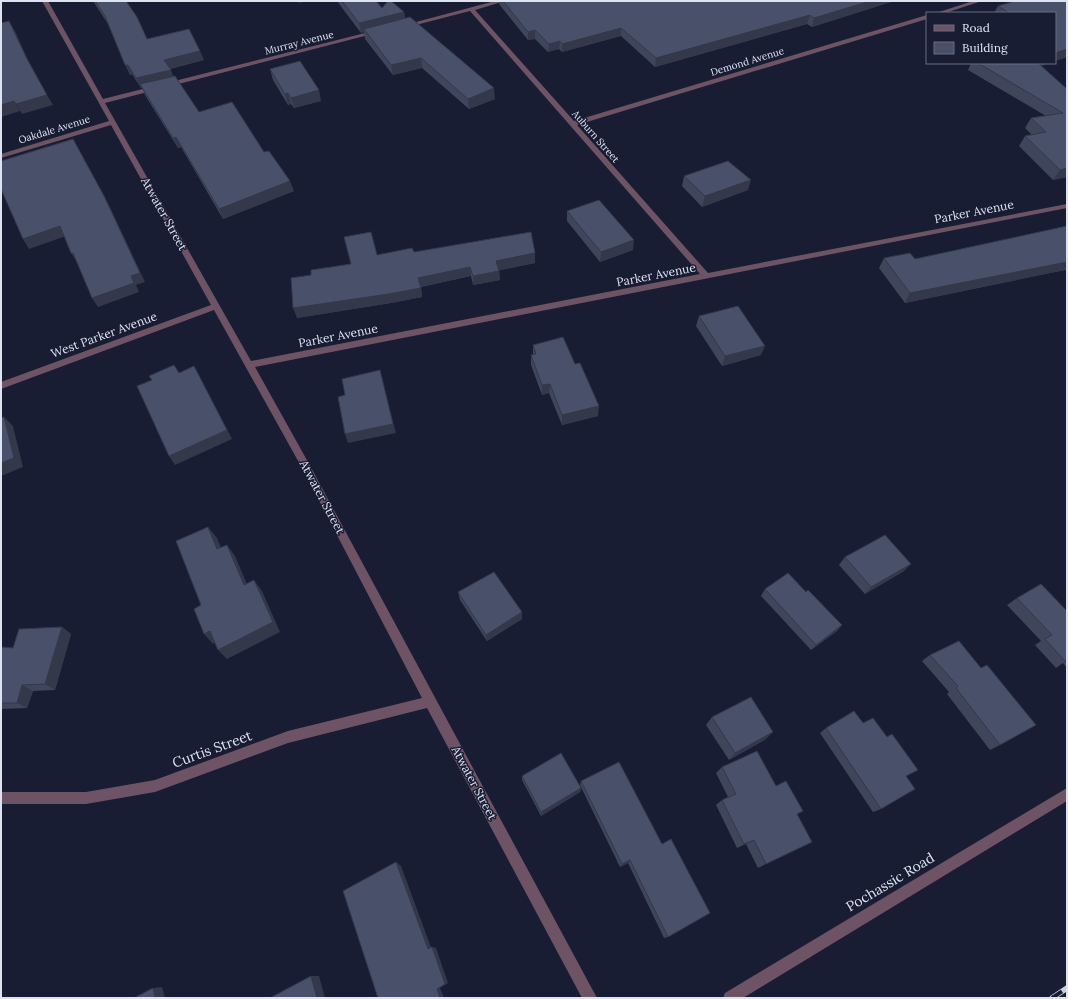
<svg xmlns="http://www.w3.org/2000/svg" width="1068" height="999" viewBox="0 0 1068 999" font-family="Lora,serif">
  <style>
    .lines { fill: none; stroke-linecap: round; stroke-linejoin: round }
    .minor { fill: #6e5365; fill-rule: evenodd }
    .rail-casing { stroke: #cacfdf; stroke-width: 5.5 }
    .rail { stroke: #181d34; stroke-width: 4; stroke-dasharray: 12; stroke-linecap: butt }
    .wall { fill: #3f455b }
    .shaded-wall { fill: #33384a }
    .building { fill: #49506a; stroke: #33384a }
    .labels { text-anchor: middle; stroke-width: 3; stroke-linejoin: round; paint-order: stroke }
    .far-street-label { font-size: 10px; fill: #dee3f2; stroke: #181d34 }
    .street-label { font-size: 12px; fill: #dee3f2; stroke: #181d34 }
    .near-street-label { font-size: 14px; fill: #dee3f2; stroke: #181d34 }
  </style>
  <rect width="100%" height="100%" fill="#181d34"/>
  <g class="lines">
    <g class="minor">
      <path d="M42,1h6l55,98 274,-69 3,2 -275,71 146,258 449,-87 -230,-263 -66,17 -3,-2 94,-25h10l-30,9 99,111 353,-106v4l-350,106 131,148 359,-69v4l-812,159 53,95 289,536h-15l-155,-290 -139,35 -133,49 -69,12h-85v-12h85l69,-12 133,-49 134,-33 -120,-230 -88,-158 -213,79v-7l210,-77 -100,-180 -110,33v-4l108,-33z"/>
      <path d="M973,1h9l-37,12h-9z"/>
      <path d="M1067,788v13l-324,197h-20l2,-5z"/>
    </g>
    <defs>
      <path id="rail" d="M1052,998l15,-10"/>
    </defs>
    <use href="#rail" class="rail-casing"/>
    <use href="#rail" class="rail"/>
  </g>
  <g class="wall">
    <path d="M93,1h33l21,38 57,21 -34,9 3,7 26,36 65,40 30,39 -71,28 -42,-72 -3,1 -33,-53 -3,-7h-1l-9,-14 -2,1 -22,-51z"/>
    <path d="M337,1h39l6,7 22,4 1,7 90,80 -26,10 -47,-41 -29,7 -28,-36 -1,-7 -3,1z"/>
    <path d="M499,1h395l-82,26 -5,-3 -152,43 -34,-31 -59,16 -3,-3 -11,3 -13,-13 -7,1 -29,-36z"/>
    <path d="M1015,1h52v56l-12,4v-48h-61l4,-7z"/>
    <path d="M971,63h78l-8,3 26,23v88l-14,3 -34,-34 6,-10 7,-1 -7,-7 6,-10 15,-2 -78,-46z"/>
    <path d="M270,69l51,32 -27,7 -3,-4 -3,1 -15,-25z"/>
    <path d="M684,176l64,14 -46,17 -20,-21z"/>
    <path d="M567,211l66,39 -33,12 -33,-41z"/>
    <path d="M1067,226v46l-2,-2 -160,33 -26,-35 5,-10 31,1z"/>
    <path d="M414,252l121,11 -36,7 1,10 -27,5 -2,-9 -50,11 1,10 -31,6 -94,15 14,-43 40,-11 26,-9z"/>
    <path d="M699,316l62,39 -39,11 -26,-40z"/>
    <path d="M533,345l42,19 23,52 -36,9 -13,-32 -7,2 -11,-30v-10h2z"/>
    <path d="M845,557l59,14 -39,23 -26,-29z"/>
    <path d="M765,589l41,3 36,33 -5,6 -26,19 -50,-54z"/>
    <path d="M458,592l64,20v7l-35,22 -27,-41z"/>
    <path d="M1017,598l50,13v57l-4,-5 -7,5 -21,-23 6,-4 -34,-36z"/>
    <path d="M62,627l9,7 -16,56 -22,1 -6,17 -26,1v-62l12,1z"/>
    <path d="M930,655l51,13 19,77 -10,5 -43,-56 2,-2 -27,-31z"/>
    <path d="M712,717l54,22 -37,21 -23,-35z"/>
    <path d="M863,723l43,53 -25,33 -8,3 -53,-79 6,-5z"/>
    <path d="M722,767l54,19 21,29 -31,49 -8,4 -12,-24 -9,4 -21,-43 6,-5 6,-3 -12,-24z"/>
    <path d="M522,776l59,12 -1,4 -39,24 -19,-36z"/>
    <path d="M581,781l81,63 6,93 -4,1 -36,-75 -8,4 -40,-82z"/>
  </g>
  <g class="shaded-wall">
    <path d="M298,1h11l-10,2z"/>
    <path d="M870,1h24l-82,26 2,-9z"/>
    <path d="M404,12l1,10 -41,7v3l-3,1 -2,-10z"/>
    <path d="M810,15l-3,9 -152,43 1,-9z"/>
    <path d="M9,21l6,10 16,36 -5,-10z"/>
    <path d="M621,28v8l-59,16v-8z"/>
    <path d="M535,30v9l-7,1v-8z"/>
    <path d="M560,41l-1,8 -11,3 1,-8z"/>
    <path d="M1067,49v8l-12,4v-8z"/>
    <path d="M200,51l4,9 -36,9 -4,-9z"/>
    <path d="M421,58l1,10 -29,7 -2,-10z"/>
    <path d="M1032,63h17l-20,7z"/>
    <path d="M125,65h3l4,9 -2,1z"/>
    <path d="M171,70l3,10 -34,4 2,4h-1l-5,-10z"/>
    <path d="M494,88l1,11 -26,10 -1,-10z"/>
    <path d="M319,90l2,11 -27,7 -3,-10z"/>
    <path d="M288,93l3,11 -3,1 -3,-11z"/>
    <path d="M47,95l6,10 -31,9 -6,-10z"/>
    <path d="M14,101l6,10 -19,6v-12z"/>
    <path d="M176,137l5,10 -3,1 -5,-10z"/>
    <path d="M73,139l36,66 36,77 -9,3 3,7 -41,15 -6,-9z"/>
    <path d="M1067,168v9l-14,3 7,-10z"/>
    <path d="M751,180l-3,10 -46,17 3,-11z"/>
    <path d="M290,181l4,10 -71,28 -4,-10z"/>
    <path d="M60,226l6,10 -37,13 -6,-10z"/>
    <path d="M634,240l-1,10 -33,12 1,-10z"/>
    <path d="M71,253h2l4,9z"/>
    <path d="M535,253v10l-38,8 -1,-10z"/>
    <path d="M1067,262v6l-2,2 -160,33 5,-10z"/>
    <path d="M470,267l1,9 -52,11 -1,-9z"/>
    <path d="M499,271l1,9 -27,5v-9z"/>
    <path d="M421,288l1,9 -31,6 -94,15 -4,-10z"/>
    <path d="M765,346l-4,9 -39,11 3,-10z"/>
    <path d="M194,366l38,73 -57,26 -6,-9z"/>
    <path d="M382,380l14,53 -48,10 -3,-9z"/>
    <path d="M550,384l-1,9 -7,2v-10z"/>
    <path d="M599,406l-1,10 -36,9v-10z"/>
    <path d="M4,417l9,9 10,41 -22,9v-13z"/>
    <path d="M208,527l9,11 9,22 -9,-11z"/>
    <path d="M227,545l8,11 17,40 -8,-11z"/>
    <path d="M911,564l-7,7 -39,23 6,-7z"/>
    <path d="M254,580l8,11 18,41 -53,27 -9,-9z"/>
    <path d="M522,612v7l-35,22 -1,-6z"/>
    <path d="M842,625l-5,6 -26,19 5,-5z"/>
    <path d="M62,627l9,7 -16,56 -10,-6z"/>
    <path d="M210,631l9,9 -6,4 -9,-10z"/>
    <path d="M22,685l11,6 -6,17 -10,-5z"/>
    <path d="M773,732l-7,7 -37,21 6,-7z"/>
    <path d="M581,788l-1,4 -39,24v-4z"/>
    <path d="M754,840l-8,4 -9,4 7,-4z"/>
    <path d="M630,860l-2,3 -8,4 2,-3z"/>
    <path d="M396,862l5,4 31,84 -4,-1z"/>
    <path d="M432,947l4,1 12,35 -8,5 4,10h-4l-3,-9z"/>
    <path d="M311,976h8l6,22h-8z"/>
    <path d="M162,987l3,11h-10l-2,-10z"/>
  </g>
  <g class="building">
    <path d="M95,1h31l11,16 10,22 42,-10 11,22 -36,9 7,10 -35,8 -8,-13h-3l-20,-49z"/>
    <path d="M342,1h34l6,7 6,-7h3l13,11 -45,11z"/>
    <path d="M503,1h367l-56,17 -4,-3 -154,43 -35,-30 -59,16 -2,-3 -11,3 -14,-14 -7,2z"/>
    <path d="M1015,1h49l3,1v47l-12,4v-40h-46l-11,-7z"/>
    <path d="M410,17l84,71 -26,11 -47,-41 -30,7 -27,-36z"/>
    <path d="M9,21l17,36 21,38 -31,9 -2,-3 -13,4v-82z"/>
    <path d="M300,61l19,29 -28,8 -3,-5 -3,1 -15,-25z"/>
    <path d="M978,63h60l29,26v79l-7,2 -35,-34 21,-4 -15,-14 32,-5z"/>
    <path d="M175,76l24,36 33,-10 32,50 5,-1 21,30 -71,28 -43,-72 -3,1 -33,-54z"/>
    <path d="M73,139l31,57 36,77 -9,3 3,7 -42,15 -19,-45h-2l-11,-27 -37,13 -22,-50v-28z"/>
    <path d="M728,161l23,19 -46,16 -21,-20z"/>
    <path d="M599,200l35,40 -33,12 -34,-41z"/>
    <path d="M1067,226v36l-157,31 -26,-35 26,-5 5,6z"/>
    <path d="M371,232l6,23 35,-7 2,4 117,-20 4,21 -39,8 3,10 -26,5 -3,-9 -52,11 3,10 -32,6 -96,14 -2,-30 20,-3v-5l40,-6 -7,-27z"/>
    <path d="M738,306l27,40 -40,10 -26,-40z"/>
    <path d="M563,337l12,27 5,-1 19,43 -37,9 -12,-31 -8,1 -11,-30 5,-1 -3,-9z"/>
    <path d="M174,365l5,8 15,-7 33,64 -58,26 -32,-70 15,-6 -3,-4z"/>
    <path d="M380,370l13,54 -48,10 -7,-37 7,-2 -3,-16z"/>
    <path d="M4,417l10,41 -13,5v-45z"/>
    <path d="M208,527l9,22 10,-4 17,40 10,-5 19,42 -55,28 -8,-19 -6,3 -10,-25 7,-4 -25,-64z"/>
    <path d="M885,535l26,29 -40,23 -26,-30z"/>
    <path d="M494,572l28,40 -36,23 -28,-43z"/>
    <path d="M788,573l18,19 2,-2 34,35 -26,20 -51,-56z"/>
    <path d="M1041,584l26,27v50l-1,1 -21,-23 7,-4 -35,-37z"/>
    <path d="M62,627l-17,57 -23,1 -5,18h-16v-56l12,1 6,-19z"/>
    <path d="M959,641l22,27 6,-3 49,60 -36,20 -44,-57 2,-2 -28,-31z"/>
    <path d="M751,697l22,35 -38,21 -23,-36z"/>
    <path d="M854,711l9,12 10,-5 14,19 5,-3 26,36 -12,6 9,13 -34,20 -55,-81z"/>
    <path d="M757,751l19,35 10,-5 17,30 -6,3 15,28 -46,22 -12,-24 -10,4 -22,-44 14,-6 -14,-27z"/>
    <path d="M561,753l20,35 -40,24 -19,-36z"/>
    <path d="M619,762l43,82 9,-5 39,74 -42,24 -38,-77 -8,4 -41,-83z"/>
    <path d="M396,862l32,87 4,-2 13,37 -8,5 3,9h-62l-35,-107z"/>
    <path d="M311,976l6,22h-47z"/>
    <path d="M153,988l2,10h-21z"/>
  </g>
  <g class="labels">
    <g class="far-street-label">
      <text transform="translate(299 42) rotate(-14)" y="4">Murray Avenue</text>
      <text transform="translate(747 61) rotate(-17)" y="4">Demond Avenue</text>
      <text transform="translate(54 129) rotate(-17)" y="4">Oakdale Avenue</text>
      <text transform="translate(596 136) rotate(49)" y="4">Auburn Street</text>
    </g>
    <g class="street-label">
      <text transform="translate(974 212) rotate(-11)" y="4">Parker Avenue</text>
      <text transform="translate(164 214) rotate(61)" y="4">Atwater Street</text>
      <text transform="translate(656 275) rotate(-11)" y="4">Parker Avenue</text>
      <text transform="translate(104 335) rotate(-20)" y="4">West Parker Avenue</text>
      <text transform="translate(338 336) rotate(-11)" y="4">Parker Avenue</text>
      <text transform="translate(322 497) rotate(62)" y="4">Atwater Street</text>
      <text transform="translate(474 783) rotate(62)" y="4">Atwater Street</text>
    </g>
    <g class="near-street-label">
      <text transform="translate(212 749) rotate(-20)" y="5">Curtis Street</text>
      <text transform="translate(890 882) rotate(-31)" y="5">Pochassic Road</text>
    </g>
  </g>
  <rect width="1068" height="999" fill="none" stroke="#dee3f2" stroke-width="4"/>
  <rect x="926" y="12" width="130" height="52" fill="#181d34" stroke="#676c80"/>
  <rect x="934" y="25" width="20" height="6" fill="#6e5365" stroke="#676c80"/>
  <text x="962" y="32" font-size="12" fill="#dee3f2">Road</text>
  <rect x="934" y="42" width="20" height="12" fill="#49506a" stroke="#676c80"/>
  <text x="962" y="52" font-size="12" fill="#dee3f2">Building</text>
</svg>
